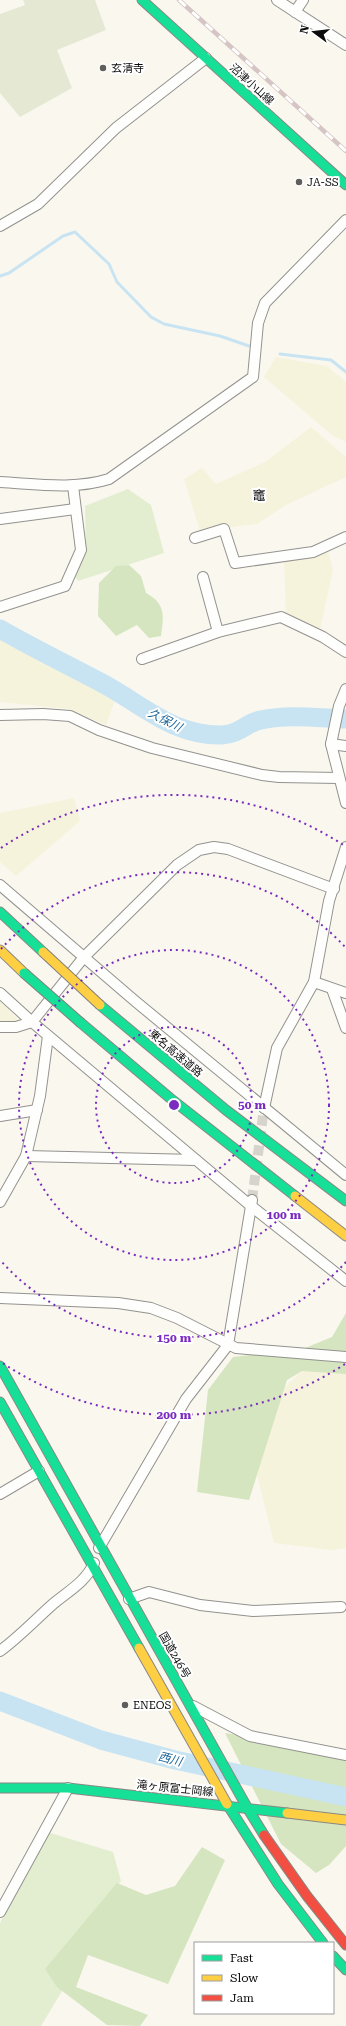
<svg xmlns="http://www.w3.org/2000/svg" width="346" height="2026" viewBox="0 0 346 2026" font-family="'Roboto Serif','Noto Sans JP',serif">
  <style>
    .farmland { fill: #f6f3dc }
    .green { fill: #e3eed0 }
    .forest { fill: #d4e5bf }
    .cemetery { fill: #e5e9d4 }
    .lines { fill: none; stroke-linecap: round; stroke-linejoin: round }
    .stream { stroke: #c8e4f2; stroke-width: 3 }
    .river { stroke: #c8e4f2; stroke-width: 19 }
    .street-tunnel { stroke: #d6d4cd; stroke-width: 10; stroke-dasharray: 10 5; stroke-linecap: butt }
    .street-casing { stroke: #93928e; stroke-width: 12 }
    .fast-casing { stroke: #8a8885; stroke-width: 11 }
    .slow-casing { stroke: #8a8885; stroke-width: 11 }
    .jam-casing { stroke: #8a8885; stroke-width: 11 }
    .street { stroke: #fefefd; stroke-width: 10 }
    .fast { stroke: #16e098; stroke-width: 9 }
    .slow { stroke: #ffcf43; stroke-width: 9 }
    .jam { stroke: #f24e42; stroke-width: 9 }
    .rail-casing { stroke: #d5c5c4; stroke-width: 4.5 }
    .rail { stroke: #fff; stroke-width: 3; stroke-dasharray: 9; stroke-linecap: butt }
    .fast-bridge-casing { stroke: #807f7c; stroke-width: 11; stroke-linecap: butt }
    .slow-bridge-casing { stroke: #807f7c; stroke-width: 11; stroke-linecap: butt }
    .fast-bridge { stroke: #16e098; stroke-width: 9 }
    .slow-bridge { stroke: #ffcf43; stroke-width: 9 }
    .ring { fill: none; stroke: #7b2cbf; stroke-width: 2; stroke-dasharray: 2 4 }
    .poi-dot { fill: #5f5e5b; stroke: #fff; stroke-width: 1.5 }
    .labels { text-anchor: middle; stroke-width: 4; stroke-linejoin: round; paint-order: stroke }
    .poi-label { font-size: 11px; fill: #0c0c0c; stroke: #fff; text-anchor: start }
    .street-label { font-size: 11px; fill: #0c0c0c; stroke: #fff }
    .water-label { font-size: 12px; font-style: italic; fill: #1b6498; stroke: #fff }
    .quarter-label { font-size: 13px; fill: #0c0c0c; stroke: #fff }
    .centre { fill: #7b2cbf; stroke: #fff; stroke-width: 2 }
    .ring-label { font-size: 12px; text-anchor: middle; font-weight: bold; fill: #7b2cbf; stroke: #fff; stroke-width: 4; stroke-linejoin: round; paint-order: stroke }
  </style>
  <rect width="100%" height="100%" fill="#faf7ef"/>
  <g class="farmland">
    <path d="M276,357l51,9 19,16v60l-13,-6 -69,-59z"/>
    <path d="M311,427l35,30v20l-60,28 -29,19 -57,7 -16,-52 18,-11 14,16 49,-22z"/>
    <path d="M328,551l5,19 -13,60 -34,-16 -2,-54z"/>
    <path d="M0,639l115,61 -9,25 -37,-16 -69,-7z"/>
    <path d="M74,798l6,23 -64,55 -16,-14v-49z"/>
    <path d="M0,1001l23,24 -23,-3z"/>
    <path d="M306,1367l40,1v180l-15,2 -57,-7 -17,-68 25,-85z"/>
  </g>
  <g class="green">
    <path d="M128,489l23,16 13,48 -86,28 -4,-6 12,-22 -1,-47z"/>
    <path d="M44,1831l69,21 8,29 -73,85 17,20 -24,40h-41v-103z"/>
  </g>
  <g class="forest">
    <path d="M129,565l12,11 5,17c20,11 18,23 15,43l-12,2 -12,-13 -21,11 -18,-20 1,-33 17,-17z"/>
    <path d="M346,1313v61l-44,-3 -15,9 -38,120 -52,-8 11,-102 25,-33 72,-9 27,-11z"/>
    <path d="M225,1733l121,20v93l-17,19 -13,8 -35,-29z"/>
    <path d="M202,1847l23,13 -57,124 -80,-29 -12,32 72,28 -8,11 -33,-1 -50,-38 -12,-18 72,-86 29,12 29,-9z"/>
  </g>
  <path class="cemetery" d="M23,0h72l11,30 -49,20 15,38 -52,29 -20,-24v-79l25,-9z"/>
  <g class="lines">
    <g class="stream">
      <path d="M0,276l9,-3 54,-37 12,-4 34,32 8,18 34,35 13,7 56,12 29,10"/>
      <path d="M280,354l51,6 15,12"/>
    </g>
    <g class="river">
      <path d="M0,629c33,19 68,36 102,54 41,22 71,53 120,52 19,-1 25,-13 39,-15 28,-6 57,-2 85,-1"/>
      <path d="M0,1701l101,39 74,20 171,37"/>
    </g>
    <path class="street-tunnel" d="M252,1200l12,-92"/>
    <defs>
      <g id="street">
        <path d="M277,0l69,45"/>
        <path d="M295,12l8,-12"/>
        <path d="M0,226l38,-22 78,-76 90,-70"/>
        <path d="M0,482c37,2 74,8 109,-3l144,-102 5,-54 7,-20 81,-83"/>
        <path d="M0,519l75,-10"/>
        <path d="M195,538l29,-9 11,34 78,-11 33,-15"/>
        <path d="M203,577l15,55"/>
        <path d="M0,607l65,-21 16,-36 -8,-64"/>
        <path d="M142,659l76,-27 63,-15 42,20 23,15"/>
        <path d="M346,689l-7,17 -8,38 15,59"/>
        <path d="M0,715l43,-1 27,2 29,14 53,18 110,27 17,2 60,1"/>
        <path d="M331,744l15,2"/>
        <path d="M0,885l135,116 211,174"/>
        <path d="M314,982l32,11"/>
        <path d="M332,989l14,39"/>
        <path d="M0,993l32,29 219,184 95,75"/>
        <path d="M0,1027h16l16,-5 52,-65 93,-92 22,-15 15,-3 14,2 106,40"/>
        <path d="M264,1108l13,-60 37,-66 15,-81 17,-54"/>
        <path d="M0,1116l37,-6"/>
        <path d="M26,1156l170,4"/>
        <path d="M0,1202l26,-46 14,-60 8,-60"/>
        <path d="M0,1298l118,5 33,5 26,10 59,30 110,9"/>
        <path d="M0,1494l39,-23"/>
        <path d="M99,1548l87,-149 42,-54 24,-145"/>
        <path d="M129,1599l20,-7 51,13 53,6 88,-4"/>
        <path d="M0,1651c19,-14 35,-31 53,-47 14,-12 33,-22 41,-41"/>
        <path d="M193,1706l57,30 96,19"/>
        <path d="M0,1912l68,-124"/>
      </g>
      <g id="fast">
        <path d="M142,0l204,185"/>
        <path d="M0,912l43,40"/>
        <path d="M100,1005l126,105 120,91"/>
        <path d="M81,1023l89,75 125,98"/>
        <path d="M0,1366l248,443 16,26"/>
        <path d="M0,1402l139,246"/>
        <path d="M0,1788h68l219,25"/>
        <path d="M227,1804l51,80 45,59"/>
        <path d="M333,1956l13,14"/>
      </g>
      <g id="slow">
        <path d="M0,950l24,23"/>
        <path d="M295,1196l51,40"/>
        <path d="M139,1648l88,156"/>
        <path d="M287,1813l59,7"/>
      </g>
      <path id="jam" d="M264,1835l43,61 39,49"/>
    </defs>
    <use href="#street" class="street-casing"/>
    <use href="#fast" class="fast-casing"/>
    <use href="#slow" class="slow-casing"/>
    <use href="#jam" class="jam-casing"/>
    <use href="#street" class="street"/>
    <use href="#fast" class="fast"/>
    <use href="#slow" class="slow"/>
    <use href="#jam" class="jam"/>
    <defs>
      <path id="rail" d="M179,0l167,151"/>
    </defs>
    <use href="#rail" class="rail-casing"/>
    <use href="#rail" class="rail"/>
    <defs>
      <path id="fast-bridge" d="M24,973l57,50"/>
      <path id="slow-bridge" d="M43,952l57,53"/>
    </defs>
    <use href="#fast-bridge" class="fast-bridge-casing"/>
    <use href="#slow-bridge" class="slow-bridge-casing"/>
    <use href="#fast-bridge" class="fast-bridge"/>
    <use href="#slow-bridge" class="slow-bridge"/>
  </g>
  <g class="ring">
    <circle cx="174" cy="1105" r="78"/>
    <circle cx="174" cy="1105" r="155"/>
    <path d="M346 1262A233 233 0 0 1 1 1261M1 949A233 233 0 0 1 346 948"/>
    <path d="M345 1364A310 310 0 0 1 1 1362M1 848A310 310 0 0 1 345 846"/>
  </g>
  <g class="poi-dot">
    <circle cx="103" cy="68" r="4"/>
    <circle cx="299" cy="182" r="4"/>
    <circle cx="125" cy="1705" r="4"/>
  </g>
  <g class="labels">
    <g class="poi-label">
      <text x="111" y="72">玄清寺</text>
      <text x="307" y="186">JA-SS</text>
      <text x="133" y="1709">ENEOS</text>
    </g>
    <g class="street-label">
      <text transform="translate(252 84) rotate(42)" y="4">沼津小山線</text>
      <text transform="translate(176 1053) rotate(40)" y="4">東名高速道路</text>
      <text transform="translate(175 1655) rotate(60)" y="4">国道246号</text>
      <text transform="translate(175 1788) rotate(6)" y="4">滝ヶ原富士岡線</text>
    </g>
    <g class="water-label">
      <text transform="translate(165 720) rotate(27)" y="4">久保川</text>
      <text transform="translate(170 1759) rotate(14)" y="4">西川</text>
    </g>
    <g class="quarter-label">
      <text x="259" y="500">竈</text>
    </g>
  </g>
  <circle cx="174" cy="1105" r="6" class="centre"/>
  <g class="ring-label">
    <text x="252" y="1109">50 m</text>
    <text x="284" y="1219">100 m</text>
    <text x="174" y="1342">150 m</text>
    <text x="174" y="1419">200 m</text>
  </g>
  <rect x="194" y="1942" width="140" height="72" fill="#ffffff" stroke="#9e9e9e"/>
  <rect x="202" y="1955" width="20" height="6" fill="#16e098" stroke="#9e9e9e"/>
  <text x="230" y="1962" font-size="12" fill="#0c0c0c">Fast</text>
  <rect x="202" y="1975" width="20" height="6" fill="#ffcf43" stroke="#9e9e9e"/>
  <text x="230" y="1982" font-size="12" fill="#0c0c0c">Slow</text>
  <rect x="202" y="1995" width="20" height="6" fill="#f24e42" stroke="#9e9e9e"/>
  <text x="230" y="2002" font-size="12" fill="#0c0c0c">Jam</text>
  <g transform="translate(314 32) rotate(285)" stroke="#ffffff" stroke-width="3" paint-order="stroke">
  <path d="M0-3L7 15L0 10L-7 15Z" fill="#0c0c0c"/>
  <text y="-6" font-size="11" font-weight="bold" text-anchor="middle" fill="#0c0c0c">N</text>
  </g>
</svg>
